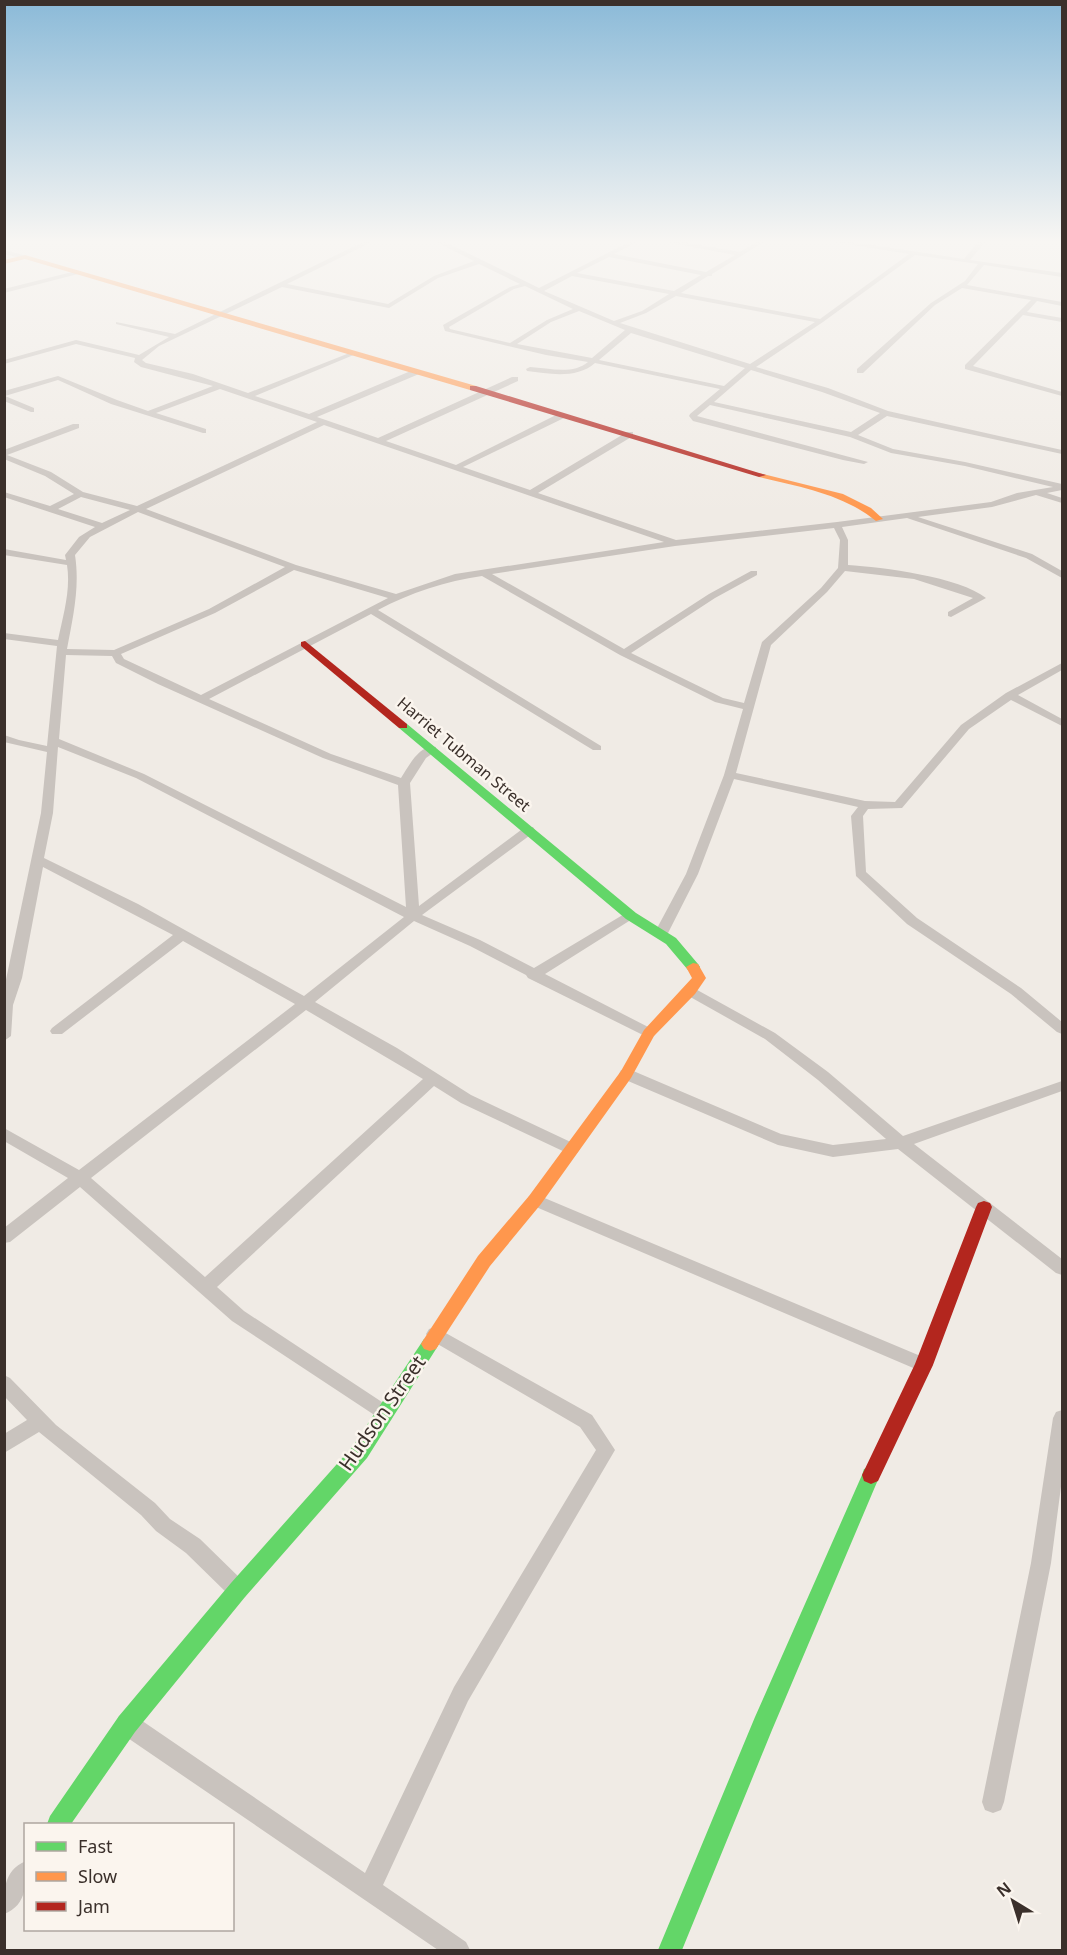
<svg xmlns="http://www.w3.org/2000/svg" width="1067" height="1955" viewBox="0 0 1067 1955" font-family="'Noto Sans',sans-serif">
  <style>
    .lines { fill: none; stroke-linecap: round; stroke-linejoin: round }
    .street { fill: #c9c3be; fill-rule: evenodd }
    .fast { fill: #63d668; fill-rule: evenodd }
    .slow { fill: #ff974d; fill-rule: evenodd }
    .jam { fill: #b3261e; fill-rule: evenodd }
    .labels { text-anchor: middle; stroke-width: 5; stroke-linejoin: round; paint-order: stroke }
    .street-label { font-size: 16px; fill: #3b302b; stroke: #fbf5ee }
    .near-street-label { font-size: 20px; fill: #3b302b; stroke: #fbf5ee }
  </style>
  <rect width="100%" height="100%" fill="#f0ebe5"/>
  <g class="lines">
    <g class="street">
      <path d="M367,240h9l-89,44 101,20 46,-28 40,-15 -42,-21h9l98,48 94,-48h8l-27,14 92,18 29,-17 -80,-15h17l68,12 19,-12h8l-55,34v2h-4l-27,17 139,26 89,-65 -87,-14h18l124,19 16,-19h7l-17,20 92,13v4l-78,-12 -17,20 95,17v4l-25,-5 -10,11 35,6v4l-39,-7 -50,51 89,26v4l-97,-27v-4l66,-65 -69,-12 -27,17 -72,68h-6v-4l74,-66 34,-22 13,-17 -63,-9 -92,67 -67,45 72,21 60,23 174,39v4l-175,-38 -29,19 35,14 72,13 97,22v6l-15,3 15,5v5l-26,-8 -44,12 -74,10 114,37 30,17v7l-36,-20 -119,-40 -65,9 6,13v25c34,2 112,12 138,33l-35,19 -3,-1v-4l25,-14 -59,-19 -69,-8 -18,21 -56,53 -35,128 129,28 30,1 66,-77 45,-32 56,-30v7l-44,25 44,24v7l-51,-26 -42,29 -67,79 -34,1 -5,7 3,56 51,46 104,70 41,34v12l-5,-2 -46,-38 -104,-70 -51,-48 -5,-60 7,-9 -124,-28 -36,95 -31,61h-10l-2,-3 31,-58 38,-99 19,-66 -28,-7 -95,-47 -138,-79c-36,5 -72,17 -104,34l223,136v4h-8l-222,-136 -162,85 122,55 70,24c8,-12 18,-34 35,-31v4l-10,7 -16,25 9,123 106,-79h8l2,3 -2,3 -111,82 58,25 54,28 92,-55h10l1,3 -92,58 109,56 2,3 -2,3 -5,2 -121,-60 -2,-3 -56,-29 -56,-25 -99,81 82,46 74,47 106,50 3,4 -3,4 -5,2 -5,-2 -106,-50 -27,-17 -217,201 27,24 147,97 3,6 -3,6 -6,2 -153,-101 -152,-134 -70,55 -6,1v-15l64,-50 -64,-37v-13l75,42 216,-166 -112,-63 -121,93h-10l-2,-3 2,-3 121,-93 -130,-68 -21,111 -9,27 -2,31 -7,5v-52l37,-176 6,-61 -43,-10v-7l15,5 28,6 10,-100 -53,-7v-6l54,7c5,-24 13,-50 9,-75l-63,-10v-6l62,11 -1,-5 14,-18 16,-10 -91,-30v-5l46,14 24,-12 -29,-18 -41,-17v-9l69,-26h6v4l-72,27 44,17 32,20 54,14 180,-84 -97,-33 -64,24 50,16v4h-3l-92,-29 -53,-24 -53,16 29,12v4h-3l-27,-11v-10l54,-15 59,24 31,11 65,-25 -72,-19 -7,-5 1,-4 -59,-14 -72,20v-4l72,-20 63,15 30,-18 -53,-13v-2l59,12zM609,257l92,18 -27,16 -97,-18zM479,264l41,20 -10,3 -67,38 2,6 101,24 42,7c-15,13 -39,6 -58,5l-4,2 1,2c23,3 50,8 68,-8l125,26 -30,25 -1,2 4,5 150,39 21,4 4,-2 -171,-46 13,-11 140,32 41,16 74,13 88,21 -36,6 -26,9 -154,20 -161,18 -138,-47 95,-57v-4h-6l-97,58 -67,-23 101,-49v-4h-6l-102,51 -70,-24 132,-60v-4h-6l-134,61 -61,-21 102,-43v-4h-6l-104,44 -54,-18 101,-42v-2h-4l-104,41 -55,-19 -47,-11 -4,-3 17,-14 123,-59 107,21 49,-30zM572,276l97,18 -27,17 -28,10 -70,-30zM525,286l48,23 -26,11 -37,23 -60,-14 -1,-2 65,-38zM676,296l139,26 -65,42 -130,-41 26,-10zM579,311l46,19 -33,28 -75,-14 34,-22zM631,333l114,35 -21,18 -125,-26zM751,370l71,22 58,21 -29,19 -137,-30zM324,425l340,117 -209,32 -59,20 -100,-29 -150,-56zM81,497l49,13 -28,13 -44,-14zM138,512l147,55 -76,42 -95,41 -47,-1c6,-32 13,-62 8,-94l15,-18zM834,528l6,12 -2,28 -17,20 -59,54 -18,61 -21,-5 -92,-45 84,-55 42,-23v-4h-6l-42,23 -85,55 -132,-75 183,-28zM294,570l94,28 -187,97 -77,-36 -3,-5 94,-41zM66,655l46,1 4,7 42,21 165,74 75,27 8,122 -262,-133 -85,-35zM58,747l78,31 268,139 -100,79 -166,-92 -94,-46 9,-45zM306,1010l117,69 -218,198 -114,-99z"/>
      <path d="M4,250l23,6 1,1 -3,2 -21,-5z"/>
      <path d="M76,271l2,3 -74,19v-4z"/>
      <path d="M690,986l85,47 53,39 75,64 159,-55v10l-148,53 148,115v16l-6,-2 -158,-124 -65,8 -55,-12 -157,-67 -2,-4 2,-4h10l150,64 52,11 53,-6 -68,-59 -53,-41 -80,-45 -2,-3z"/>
      <path d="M535,1194l395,166 3,5 -3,5 -6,3 -6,-3 -389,-166 -2,-4 2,-4z"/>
      <path d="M435,1327l157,88 23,35 -147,251 -85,184 83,57 4,8h-32l-319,-218 -3,-8 3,-8 8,-3 8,3 230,157 89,-186 142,-237 -16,-23 -151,-88 -3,-5 3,-5z"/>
      <path d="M4,1375l6,3 46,47 99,78 15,16 30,20 45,44 3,7 -3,7 -7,3 -7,-3 -45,-44 -30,-22 -15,-16 -102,-83 -35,21v-19l23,-14 -23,-24z"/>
      <path d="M1062,1410v69l-11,84 -47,239 -3,8 -8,3 -8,-3 -3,-8 49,-239 22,-145 3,-6z"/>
      <path d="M26,1861c0,21 2,44 -22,53 0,-21 -2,-43 22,-53z"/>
    </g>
    <g class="fast">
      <path d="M403,723l4,1 229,189 40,25 22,26 2,3 -2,3h-10l-22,-26 -40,-25 -227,-191v-4z"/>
      <path d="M430,1337l6,2 3,5 -3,5 -69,109 -122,139 -110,135 -64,92h-24l3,-8 69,-100 112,-133 122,-137 71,-107z"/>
      <path d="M871,1466l7,3 2,6 -108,255 -90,220h-24l97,-233 107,-242 2,-6z"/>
    </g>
    <g class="slow">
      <path d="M25,255l451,131 1,2 -7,2 -445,-131 -21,5v-4z"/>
      <path d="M759,473l84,21 28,14 12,11 -7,2c-33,-27 -76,-34 -117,-44z"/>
      <path d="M693,963l5,1 8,14 -11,16 -41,42 -23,42 -90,126 -51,62 -54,83 -6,2 -6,-2 -3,-5 3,-5 54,-83 51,-60 92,-125 23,-41 48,-52 -6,-11z"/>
    </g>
    <g class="jam">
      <path d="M470,386h6l290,89 -7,2 -289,-87z"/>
      <path d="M305,641l102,83v4h-8l-98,-82v-4z"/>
      <path d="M984,1201l6,2 2,4 -59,158 -55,116 -7,3 -7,-3 -2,-6 53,-111 61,-157 2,-4z"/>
    </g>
  </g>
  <linearGradient id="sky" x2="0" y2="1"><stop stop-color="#8bbad8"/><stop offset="0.47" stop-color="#f8f6f3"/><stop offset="1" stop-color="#f8f6f3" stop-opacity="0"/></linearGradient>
  <rect width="1067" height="514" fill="url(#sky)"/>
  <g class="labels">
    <g class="street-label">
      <text transform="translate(464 754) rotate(40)" y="6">Harriet Tubman Street</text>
    </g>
    <g class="near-street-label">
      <text transform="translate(382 1413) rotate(-55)" y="7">Hudson Street</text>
    </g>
  </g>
  <rect width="1067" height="1955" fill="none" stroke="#3b302b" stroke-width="12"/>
  <rect x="24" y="1823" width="210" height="108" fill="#fbf5ee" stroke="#aea6a0" stroke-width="1.5"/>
  <rect x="36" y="1842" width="30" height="9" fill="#63d668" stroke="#aea6a0" stroke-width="1.5"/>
  <text x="78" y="1853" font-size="18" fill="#3b302b">Fast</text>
  <rect x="36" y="1872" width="30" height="9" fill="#ff974d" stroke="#aea6a0" stroke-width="1.5"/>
  <text x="78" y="1883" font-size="18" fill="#3b302b">Slow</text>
  <rect x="36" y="1902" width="30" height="9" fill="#b3261e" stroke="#aea6a0" stroke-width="1.5"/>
  <text x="78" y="1913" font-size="18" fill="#3b302b">Jam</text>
  <g transform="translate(1013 1901) rotate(322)" stroke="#fbf5ee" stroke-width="4.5" paint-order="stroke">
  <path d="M0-4.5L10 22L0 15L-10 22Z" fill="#3b302b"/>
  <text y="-9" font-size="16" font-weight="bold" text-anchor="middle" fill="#3b302b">N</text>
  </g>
</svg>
